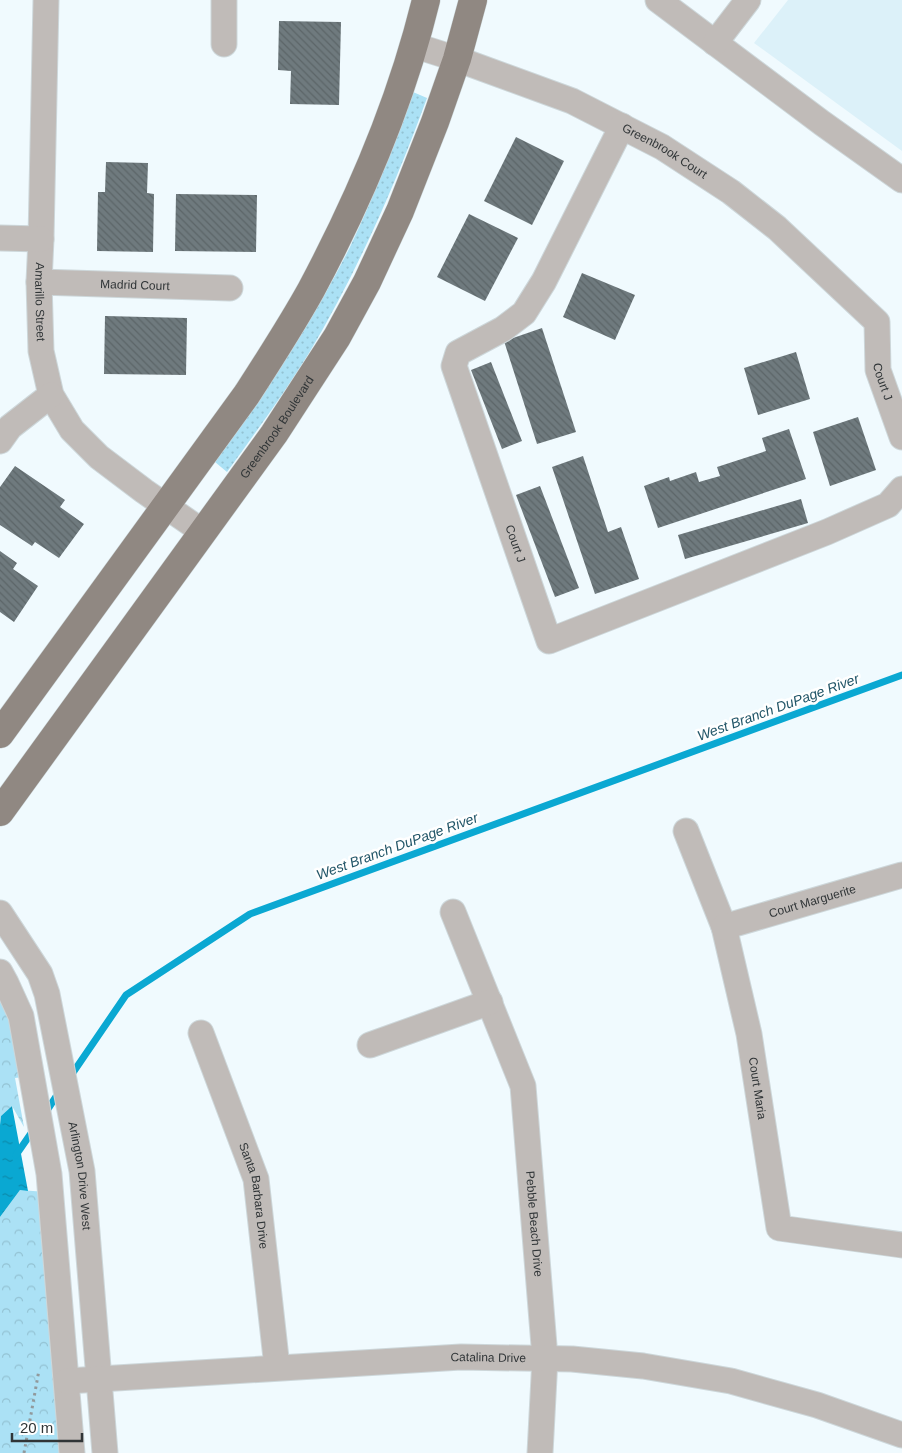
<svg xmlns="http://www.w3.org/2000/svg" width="902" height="1453" viewBox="0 0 902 1453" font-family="Helvetica,sans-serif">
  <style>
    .built { fill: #dcf1f9 }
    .grass { fill: url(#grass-dots) }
    .forest { fill: url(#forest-crowns) }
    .water { fill: url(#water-ripples) }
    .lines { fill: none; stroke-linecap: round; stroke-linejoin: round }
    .stream { stroke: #0aa8d2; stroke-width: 7 }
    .building { fill: url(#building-back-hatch) }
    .minor-casing { stroke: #cdd7da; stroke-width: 27 }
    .major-casing { stroke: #cdd7da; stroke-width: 29 }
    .path { stroke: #91999c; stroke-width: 3; stroke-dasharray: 2.5 4; stroke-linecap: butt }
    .minor { stroke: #c0bbb8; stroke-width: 25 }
    .major { stroke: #908882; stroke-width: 28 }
    .labels { text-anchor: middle; stroke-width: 5; stroke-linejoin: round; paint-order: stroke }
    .street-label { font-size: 12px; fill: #303537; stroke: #fff }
    .water-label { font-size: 14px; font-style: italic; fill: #225668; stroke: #fff }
  </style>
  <defs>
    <pattern id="grass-dots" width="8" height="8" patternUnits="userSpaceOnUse" patternTransform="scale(1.25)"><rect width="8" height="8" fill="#abe1f5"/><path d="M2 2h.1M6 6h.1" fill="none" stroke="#93c2d3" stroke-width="1.8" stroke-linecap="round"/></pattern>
    <pattern id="forest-crowns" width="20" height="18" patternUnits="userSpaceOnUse" patternTransform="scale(1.25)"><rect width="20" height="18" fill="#abe1f5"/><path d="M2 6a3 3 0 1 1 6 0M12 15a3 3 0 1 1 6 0" fill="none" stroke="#93c2d3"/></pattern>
    <pattern id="water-ripples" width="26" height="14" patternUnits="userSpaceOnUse" patternTransform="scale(1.25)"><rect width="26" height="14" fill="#0aa8d2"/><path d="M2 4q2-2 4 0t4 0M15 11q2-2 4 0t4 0" fill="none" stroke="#0b8aab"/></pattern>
    <pattern id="building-back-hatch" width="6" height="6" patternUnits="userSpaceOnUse" patternTransform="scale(1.25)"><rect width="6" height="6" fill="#6f7a7e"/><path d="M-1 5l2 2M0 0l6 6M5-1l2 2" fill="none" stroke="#5c6568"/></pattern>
  </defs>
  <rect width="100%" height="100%" fill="#f0fafe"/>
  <path class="built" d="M788,0h114v151l-148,-108z"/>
  <path class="grass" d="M413,92l14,6c-32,88 -70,174 -118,255 -25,41 -54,80 -82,119l-12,-10c49,-69 97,-139 135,-215 24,-50 43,-103 63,-155z"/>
  <g class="forest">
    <path d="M0,998l8,16 15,63 -8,1 9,49 -12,-21 -11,10 -1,9z"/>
    <path d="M20,1190l26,2 15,261h-61v-236z"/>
  </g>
  <path class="water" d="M12,1106l16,85 -8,-1 -20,27v-92l1,-9z"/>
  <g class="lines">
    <g class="stream">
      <path d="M70,1077l56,-82 124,-81 652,-239"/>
      <path d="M46,1112l13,-20"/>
      <path d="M16,1155l18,-26"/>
    </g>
  </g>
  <g class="building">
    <path d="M279,21l62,1 -2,83 -49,-1 1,-33 -13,-1z"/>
    <path d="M516,137l48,24 -32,64 -48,-24z"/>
    <path d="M106,162l42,1 -1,30 7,1 -1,58 -56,-1 1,-59h7z"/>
    <path d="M176,194l81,1 -1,57 -81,-1z"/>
    <path d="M469,214l49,24 -33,63 -48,-24z"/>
    <path d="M582,273l53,22 -20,45 -52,-23z"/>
    <path d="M105,316l82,2 -1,57 -82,-1z"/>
    <path d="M542,328l34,104 -39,12 -33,-103z"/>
    <path d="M796,352l14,47 -52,16 -14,-47z"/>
    <path d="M491,362l31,79 -20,8 -31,-79z"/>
    <path d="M858,417l18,53 -46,16 -17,-54z"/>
    <path d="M789,429l17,50 -148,49 -14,-42 25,-9 1,4 26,-9 3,10 21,-6 -3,-9 49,-16 -4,-13z"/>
    <path d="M583,456l25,76 13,-5 18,52 -44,15 -43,-127z"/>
    <path d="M15,466l50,34 -5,7 24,17 -25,34 -24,-16 -3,4 -32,-21v-38z"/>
    <path d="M540,486l39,102 -24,9 -39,-102z"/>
    <path d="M801,499l7,24 -123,36 -7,-24z"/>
    <path d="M0,551l17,12 -4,6 25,17 -24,36 -14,-10z"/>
  </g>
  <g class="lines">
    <defs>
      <g id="minor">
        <path id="s1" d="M46,0l-5,239 -2,43 2,69 10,44 21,35 27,27 45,34 59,41"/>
        <path d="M658,0l164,123 80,57"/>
        <path d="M715,43l33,-43"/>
        <path d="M224,44v-44"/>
        <path id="s2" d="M413,45l44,14 115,42 90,46 69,45 46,36 100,94 1,48 24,67"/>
        <path id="s3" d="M622,126l-78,155 -20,32 -21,16 -45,24 -4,13 95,275 278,-109 61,-27 14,-16"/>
        <path d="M0,238l41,1"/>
        <path id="s4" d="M39,282l191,6"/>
        <path d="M0,441l10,-14 41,-32"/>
        <path id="s5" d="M686,831l38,96 25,107 30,194 123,17"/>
        <path id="s6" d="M453,912l70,174 22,272 -5,95"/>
        <path id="s7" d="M0,913l40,61 7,20 35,177 23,282"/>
        <path id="s8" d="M724,927l178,-52"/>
        <path d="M0,972l6,11 15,33 28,158 23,279"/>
        <path id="s9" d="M201,1033l55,146 21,188"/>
        <path d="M370,1045l120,-43"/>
        <path id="s10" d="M67,1381l394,-24 111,2 71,7 88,15 86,24 85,30"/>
      </g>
      <g id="major">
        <path d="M0,734l247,-340c22,-34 44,-68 64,-104 48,-90 91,-191 115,-290"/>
        <path id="s11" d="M0,812l274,-378 63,-97 30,-55 33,-71 35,-89 22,-63 16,-59"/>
      </g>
    </defs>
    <use href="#minor" class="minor-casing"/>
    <use href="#major" class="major-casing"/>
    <path class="path" d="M24,1453l15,-83"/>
    <use href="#minor" class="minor"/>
    <use href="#major" class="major"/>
  </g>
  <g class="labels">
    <g class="street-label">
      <text dy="4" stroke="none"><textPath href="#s2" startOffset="274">Greenbrook Court</textPath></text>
      <text dy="4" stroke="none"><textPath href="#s4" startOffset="96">Madrid Court</textPath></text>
      <text dy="4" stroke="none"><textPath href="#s1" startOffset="302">Amarillo Street</textPath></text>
      <text dy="4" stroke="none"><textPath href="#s2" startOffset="608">Court J</textPath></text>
      <text dy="4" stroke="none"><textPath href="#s11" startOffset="474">Greenbrook Boulevard</textPath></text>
      <text dy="4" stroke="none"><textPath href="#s3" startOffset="490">Court J</textPath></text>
      <text dy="4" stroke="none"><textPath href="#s8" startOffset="92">Court Marguerite</textPath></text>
      <text dy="4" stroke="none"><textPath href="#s5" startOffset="268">Court Maria</textPath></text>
      <text dy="4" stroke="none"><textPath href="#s7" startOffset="279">Arlington Drive West</textPath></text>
      <text dy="4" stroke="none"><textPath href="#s9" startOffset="172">Santa Barbara Drive</textPath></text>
      <text dy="4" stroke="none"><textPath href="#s6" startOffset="326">Pebble Beach Drive</textPath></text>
      <text dy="4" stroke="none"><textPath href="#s10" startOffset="422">Catalina Drive</textPath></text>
    </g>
    <g class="water-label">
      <text transform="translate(778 707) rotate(-20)" y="5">West Branch DuPage River</text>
      <text transform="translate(397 846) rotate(-20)" y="5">West Branch DuPage River</text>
    </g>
  </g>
  <path d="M12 1433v8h70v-8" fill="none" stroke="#303537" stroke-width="2.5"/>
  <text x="20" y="1433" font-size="15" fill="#303537" stroke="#ffffff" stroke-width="4" paint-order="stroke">20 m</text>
</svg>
